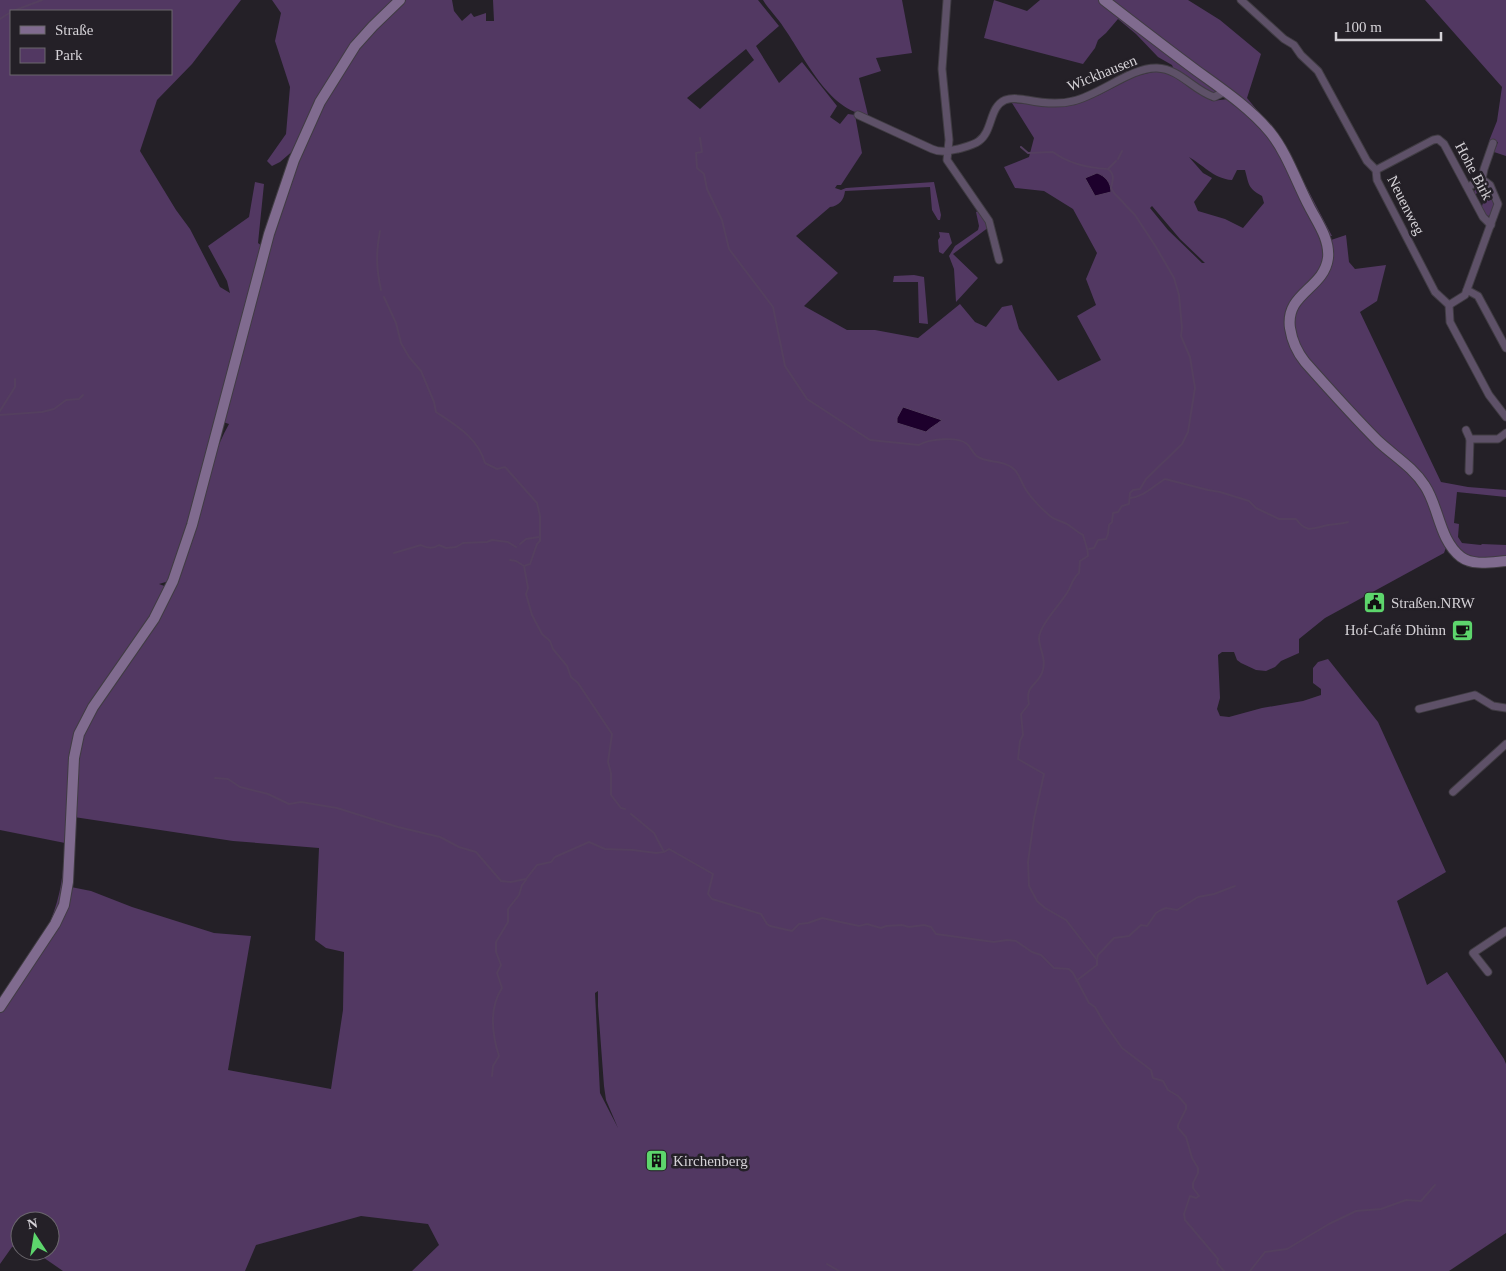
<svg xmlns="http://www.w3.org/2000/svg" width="1506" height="1271" viewBox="0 0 1506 1271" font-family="Georgia,serif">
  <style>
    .green { fill: #523862; fill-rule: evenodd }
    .water { fill: #1d002c; stroke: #543f5f }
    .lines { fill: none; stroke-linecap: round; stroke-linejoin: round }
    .stream { stroke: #543f5f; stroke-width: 2 }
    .street-casing { stroke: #403c43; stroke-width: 9 }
    .secondary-casing { stroke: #403c43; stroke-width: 12 }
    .street { stroke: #5e5168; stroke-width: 7 }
    .secondary { stroke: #806b8f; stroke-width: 10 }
    .labels { text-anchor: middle; stroke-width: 5; stroke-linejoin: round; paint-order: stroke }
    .street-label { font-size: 15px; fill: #d5d2d7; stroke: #242027 }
    .poi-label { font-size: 15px; fill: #d5d2d7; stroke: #242027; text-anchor: start }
  </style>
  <rect width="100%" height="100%" fill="#242027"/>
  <g class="green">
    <path d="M0,0h241l-49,64 -35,36 -17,51 36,59 14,19 30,58 10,6 -3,-12 -19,-35 41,-29 6,-35 9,2 -6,59 4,3 -69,262 -24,73 -10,3 8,3 -21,37 -63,92 -18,165 -8,33 -7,8c12,-29 13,-49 15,-79l-65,-13zM11,11h160v63h-160z"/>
    <path d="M272,0h122l-28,28 -71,121 -15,13 -8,4 -5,-5 19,-27 4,-47 -15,-46 6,-28z"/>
    <path d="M405,0h47l2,11 8,10 9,-8 3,4 12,-4v8h8l-1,-21h265l21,26 -23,20 23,37 23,-21 35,44 -7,11 10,7 8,-10 7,1 7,38 -21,32h-4l-2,3 6,2 5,-2 88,-6 7,33 -1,5h-2l-6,-10 -2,-23 -85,4c-1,9 -6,15 -15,16l-34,29 42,37 -34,33 43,24h28l43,8 42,-34 15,18 11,5 16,-20 10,-2 7,24 39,52 43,-21 -24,-44 19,-11 -10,-26 11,-26 -24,-44 -29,-18 -29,-3 -11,-21 25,-10 5,-19 -22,-35 53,2 34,-10 37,-19 21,-5 12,2 10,5 20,13 13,10 16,-2 3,2c13,11 27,21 37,34 12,17 60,106 57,124 -6,30 -45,33 -39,70 2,15 8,26 18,37l5,-4c-15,-19 -23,-45 -4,-64 8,-9 18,-16 23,-27 4,-11 2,-20 3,-31l15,-5 3,27 6,7 31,-4 -9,36 -17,11 81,170 27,5 38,3v7l-49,-5 -3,31 5,1 -1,13 4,6 19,2 1,-1 24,1v13c-10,1 -22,2 -32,0 -30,-6 -32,-53 -47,-74l-5,3 25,58 -3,8 -119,65 -26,21v14l-18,8 -6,6 -9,4 -10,-1 -15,-7 -4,-3 -3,-8h-12l-4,3 2,43 -3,11 3,7 9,1 33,-9 41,-7 18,-6v-6l-8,-6v-15l5,-6 10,-3 50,63 68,150 -49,29 30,84 20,-13 57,87 2,5v169l-57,38h-1037l27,-26 -11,-21 -67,-8 -105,29 -11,26h-182l-29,-20h16v-30h-30v23l-8,3 -12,17v-251l63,-97 5,-10 3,-19 20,4 41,16 82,26 37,3 -23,134 103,19 12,-79 1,-58 -18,-4 -11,-8 4,-92 -86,-7 -159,-24c2,-32 0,-64 13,-94l74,-109c21,-36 31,-78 42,-118 6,-25 13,-49 26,-72l-6,-2c12,-47 24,-93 37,-140 28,-103 62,-210 145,-282zM746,49l8,11 -54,49 -13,-11zM1189,157c13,7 25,22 43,23l5,-10h8c4,15 3,18 17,26l2,7 -21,25 -18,-9 -27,-8 -4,-9 18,-24 -9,-5zM1152,206l28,33 25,24h-3l-34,-33 -18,-22zM598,991v15l6,80 2,14 12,28 -18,-35 -5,-100z"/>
    <path d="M763,0h139l10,53 -36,5 5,13 -22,7 9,37c-39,-3 -64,-59 -84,-87 -6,-10 -15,-18 -21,-28z"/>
    <path d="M994,0l33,11 13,-11h59l116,89 1,2 -3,2h-4l-35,-23 -2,-5 -14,-8 -22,-23 -18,-15 -12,14 -8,7 -3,8 -12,16 -99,-26z"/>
    <path d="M1108,0h80l32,20 41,34 -14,44 29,35 10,15 46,88h-2l-52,-98z"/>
    <path d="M1425,0h81v156l-12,-4 4,-10 -9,-1 8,-20 5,-34z"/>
    <path d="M1483,184l4,4 -5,2 6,11 5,-2 2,6 -2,8 -4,3 -4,-1 -4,-6 2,-6 -6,-11 -2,5 -1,-5 2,-5z"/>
    <path d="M978,211l11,16 -36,27 25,24 -22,24 -2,-33 -5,-13 6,-10 23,-16 1,-4 -3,-14z"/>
    <path d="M939,232l10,1 3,10 -9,11 -4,-2 -1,-12 2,-3z"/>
    <path d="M914,275l10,2 4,47 -9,-1 -1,-41h-25l1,-6z"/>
  </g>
  <g class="water">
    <path d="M1097,173c8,3 14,9 14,19l-16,4 -10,-18z"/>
    <path d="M903,407l39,13c-6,5 -11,7 -16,12l-29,-9v-5z"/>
  </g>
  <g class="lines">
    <g class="stream">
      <path d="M13,11l29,-11"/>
      <path d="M0,19l11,-7"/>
      <path d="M700,138l2,14 -6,1 1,15 7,6 3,15 15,31 7,29 44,58 12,59 22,33 63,41 49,5c9,-6 39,-9 48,-1 5,4 6,12 13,14 11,5 25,2 35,12 5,6 7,14 11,20 6,9 16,19 24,26 5,4 11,5 17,8 5,3 10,8 16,11 2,8 5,13 5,21l-8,5 -1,12c-7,6 -7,12 -12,20 -6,10 -29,34 -28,46 1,12 8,21 3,34 -6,14 -17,12 -13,31l-8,10 2,21 -3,6 -2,18 26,15 -10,45 -6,43 1,24 8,15 8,7 21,12 31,40v5l-21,16"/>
      <path d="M1021,147l7,6 25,-1c16,12 36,16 55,17 7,5 5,11 3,19l3,5 21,22 21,32 18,31 5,17 3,33 -1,8 9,21 5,31 -7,44 -6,12 -36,35 -6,10 -7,1 -3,3 -1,11 -7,2 -4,6 -5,1 -1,9 -3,3 -1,9 -2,5 -8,1 -4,8 -5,1"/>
      <path d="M1118,159l4,-8"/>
      <path d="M1108,169l8,-8"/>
      <path d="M380,231c-4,22 -4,36 1,59"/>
      <path d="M384,297l12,26 5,20 8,14 12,14 13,31 2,10c21,14 42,26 49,51l12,6 8,-2 32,36 3,13v25l-3,3 -7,20 -6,2 4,22 -2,6 6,21 10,19 8,7 3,8 14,17 4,11 7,6 34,51 -4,28 3,11v22l10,13 4,1"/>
      <path d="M0,411l15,-24v-8"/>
      <path d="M0,415l42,-3 12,-3 12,-9 13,-1 4,-4"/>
      <path d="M1130,498c14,-1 23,-12 35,-19l43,11 12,2 29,9 7,7 23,11h17c11,15 17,9 32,6 7,-1 13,-1 20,-3"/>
      <path d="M520,544l6,-5 13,-2"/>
      <path d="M394,553l27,-8c7,4 12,4 18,0l7,3 10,-1 7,-4 24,-1 5,-2 16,2 8,5"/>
      <path d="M510,560l6,1 8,5"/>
      <path d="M215,778l13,1 12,8 28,7 21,10 12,-2 36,6 61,19 42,10 19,10 17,5 25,29 10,1 15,-3 11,-14 14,-3 4,-5 34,-15 16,7 28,1 23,3 8,-1"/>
      <path d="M631,814l23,19 10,19 5,-3 44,25 -5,20 4,5 49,15 6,10 3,2 22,5 7,-7 9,-1 14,-5 37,8 8,-2 14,4 5,-2 16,-1 7,2 15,-2 7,2 5,7 58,8 13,-2 9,1 16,11 9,3 13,13 15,1 4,4 16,30 6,4 8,14 19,27 29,22 2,8 10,3 5,9 10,6 8,9v4l-8,16v3l8,9 6,21 6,10v5l-5,10v5l6,8 -3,2 -6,-2 -6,18 1,6 33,39 -1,4 7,8"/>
      <path d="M1097,959l1,-4 16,-17 15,-2 12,-11 6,1 9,-13 5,-3 5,-2 11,2 21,-13 16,-3 21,-8"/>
      <path d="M492,1076l1,-10 6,-10c-7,-22 -10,-48 3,-68l-5,-15 4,-8 -5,-13v-10l12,-20v-13l11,-14 3,-10 4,-5"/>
      <path d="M827,1264l12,7"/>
      <path d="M1250,1271l15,-19 22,-3 42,-25 27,-13 25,-2 25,-9 15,1 14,-16"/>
    </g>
    <defs>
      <g id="street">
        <path d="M947,0l-5,69 7,71 -2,20 42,61 10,39"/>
        <path d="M1241,0l43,39 10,6 7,10 17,16 49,90 9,9 1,10 58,112 14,13 1,17 39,73 17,22"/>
        <path d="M858,115l74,34c9,4 17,2 26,0 7,-2 16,-4 21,-8 14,-10 10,-34 26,-41 9,-3 14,-1 22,0 15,3 31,5 46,1 27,-6 58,-34 84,-33 23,1 36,22 57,29l10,-5"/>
        <path d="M1376,170l57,-30 5,-1 6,5 39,73 8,8"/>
        <path d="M1482,179l2,-10 9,-26"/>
        <path d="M1467,290l11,6 28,52"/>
        <path d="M1449,305l16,-10 33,-91 -8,-19 -8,-6 -14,8"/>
        <path d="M1466,430l4,9"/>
        <path d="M1469,471l1,-32h28l8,-6"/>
        <path d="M1419,709l56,-14 18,11 13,2"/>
        <path d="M1453,792l53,-48"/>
        <path d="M1488,972l-15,-19 33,-22"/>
      </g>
      <g id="secondary">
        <path d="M1104,0c31,24 62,48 93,71 25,18 53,37 73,61 17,21 26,49 39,74 8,16 21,33 19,52 -4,31 -43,35 -38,70 2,13 7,24 15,34 24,27 48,54 73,79 16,15 35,26 47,45 14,21 14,54 36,71 12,9 31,5 45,4"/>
        <path d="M0,1007l55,-83 9,-19 4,-23 6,-124 5,-24 14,-27 61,-88 19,-38 19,-56 77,-291 25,-74 26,-58 35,-56 18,-20 27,-26"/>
      </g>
    </defs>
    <use href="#street" class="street-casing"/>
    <use href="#secondary" class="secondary-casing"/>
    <use href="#street" class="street"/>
    <use href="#secondary" class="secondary"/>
  </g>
  <defs>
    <symbol id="civic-square" viewBox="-11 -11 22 22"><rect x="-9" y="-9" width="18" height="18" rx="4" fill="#5dd56c" stroke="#242027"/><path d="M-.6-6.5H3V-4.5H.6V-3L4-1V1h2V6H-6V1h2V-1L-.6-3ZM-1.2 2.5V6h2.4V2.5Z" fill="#111"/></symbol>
    <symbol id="cafe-square" viewBox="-11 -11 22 22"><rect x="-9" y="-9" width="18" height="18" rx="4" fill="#5dd56c" stroke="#242027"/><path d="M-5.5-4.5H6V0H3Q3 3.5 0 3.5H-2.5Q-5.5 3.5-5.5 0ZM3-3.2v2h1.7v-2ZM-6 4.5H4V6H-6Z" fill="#111"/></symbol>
    <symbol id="building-square" viewBox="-11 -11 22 22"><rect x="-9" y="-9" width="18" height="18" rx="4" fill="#5dd56c" stroke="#242027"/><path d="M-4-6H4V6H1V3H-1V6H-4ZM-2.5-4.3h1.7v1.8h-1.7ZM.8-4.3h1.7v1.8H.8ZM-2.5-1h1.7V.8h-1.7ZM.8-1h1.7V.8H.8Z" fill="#111"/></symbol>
  </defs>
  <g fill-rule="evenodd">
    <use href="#civic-square" x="1362" y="590" width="25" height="25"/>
    <use href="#cafe-square" x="1450" y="618" width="25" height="25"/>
    <use href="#building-square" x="644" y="1148" width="25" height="25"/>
  </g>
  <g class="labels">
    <g class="street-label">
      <text transform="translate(1102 73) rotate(-22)" y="5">Wickhausen</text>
      <text transform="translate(1474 171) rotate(62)" y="5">Hohe Birk</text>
      <text transform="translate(1406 205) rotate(63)" y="5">Neuenweg</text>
    </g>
    <g class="poi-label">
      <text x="1391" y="608">Straßen.NRW</text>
      <text x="1446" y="635" text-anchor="end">Hof-Café Dhünn</text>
      <text x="673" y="1166">Kirchenberg</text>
    </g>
  </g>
  <rect x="10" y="10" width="162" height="65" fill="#242027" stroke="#6b676d"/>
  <rect x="20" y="26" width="25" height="8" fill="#806b8f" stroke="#6b676d"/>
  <text x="55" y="35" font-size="15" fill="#d5d2d7">Straße</text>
  <rect x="20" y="48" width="25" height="15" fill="#523862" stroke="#6b676d"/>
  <text x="55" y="60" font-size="15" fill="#d5d2d7">Park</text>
  <g transform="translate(35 1236) rotate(348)"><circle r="24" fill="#242027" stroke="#6b676d"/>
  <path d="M0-4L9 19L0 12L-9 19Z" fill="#5dd56c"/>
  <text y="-8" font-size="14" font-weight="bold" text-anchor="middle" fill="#d5d2d7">N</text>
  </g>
  <path d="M1336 32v8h105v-8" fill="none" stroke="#d5d2d7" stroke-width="2.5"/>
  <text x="1344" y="32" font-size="15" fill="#d5d2d7" stroke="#242027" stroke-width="4" paint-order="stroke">100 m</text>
</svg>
